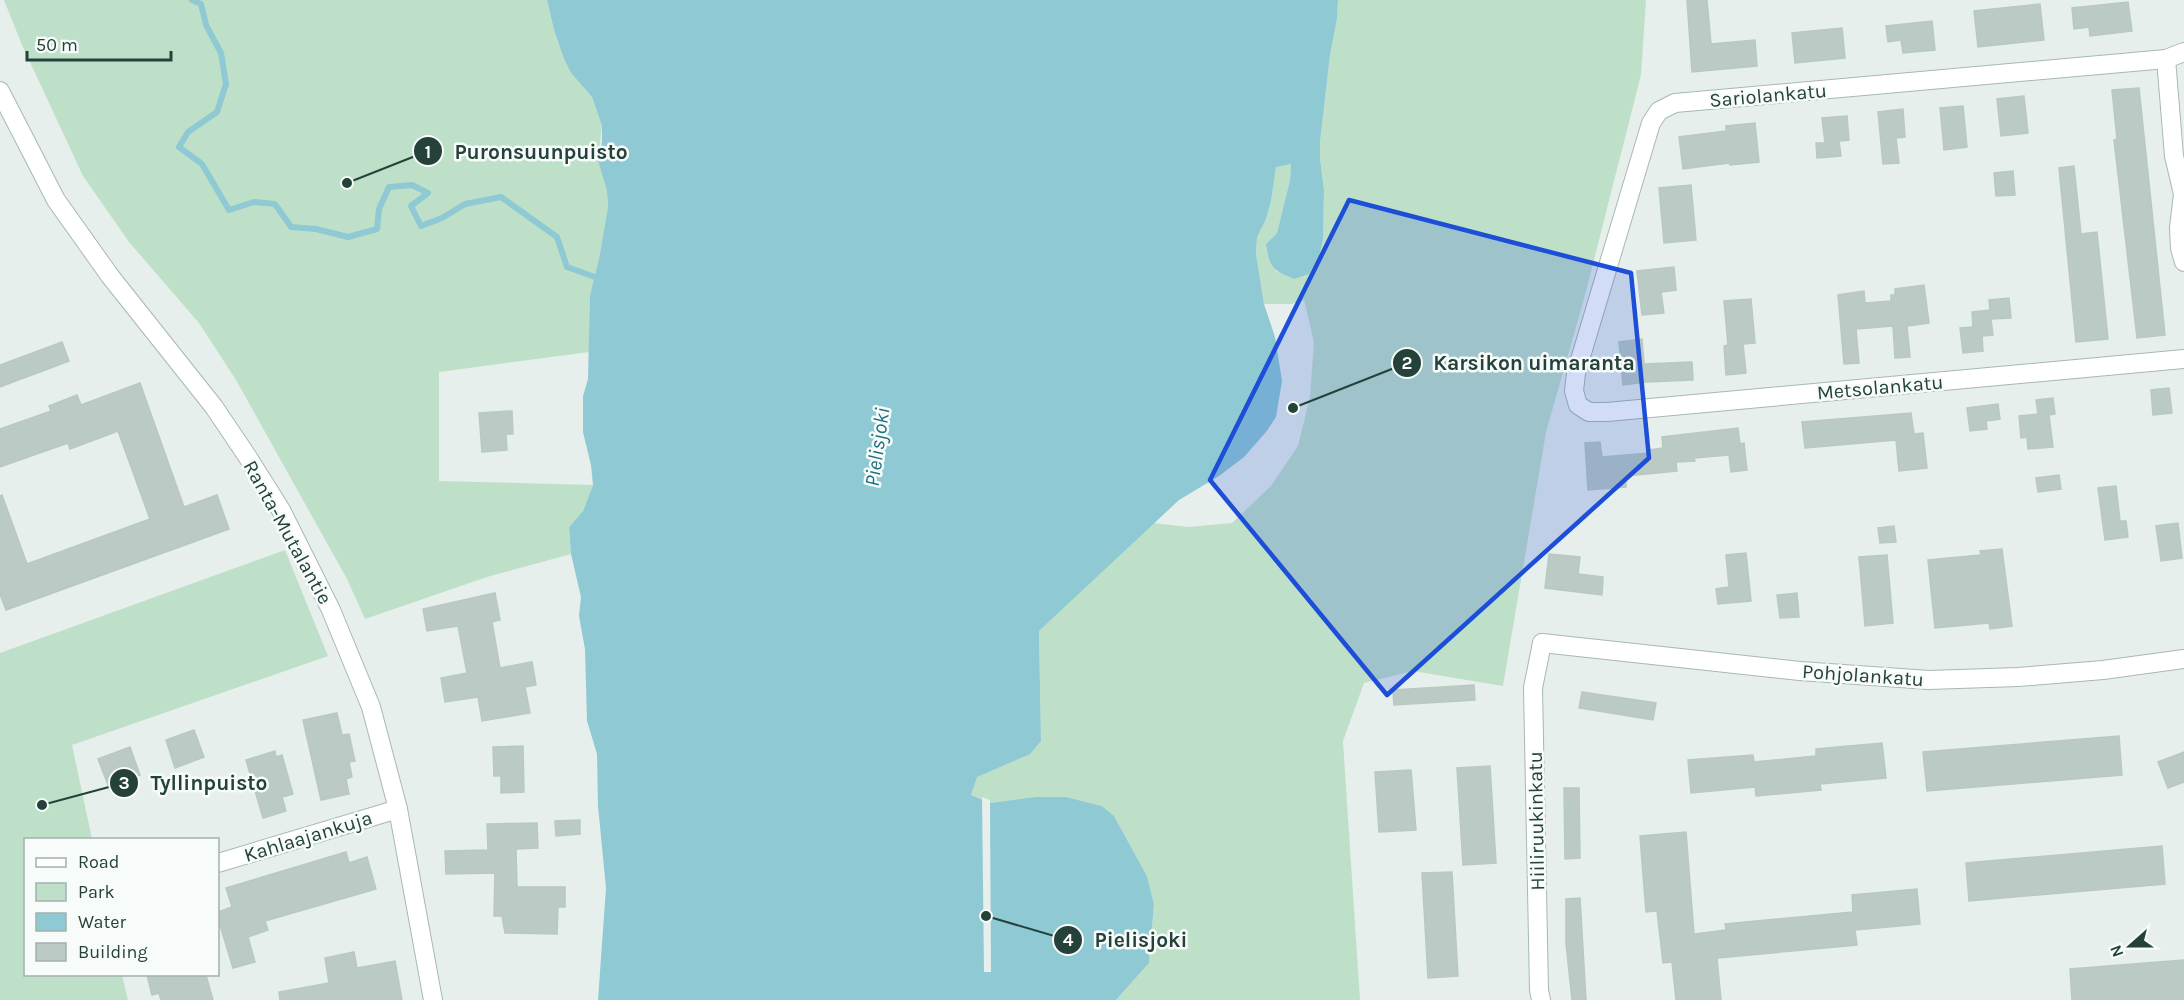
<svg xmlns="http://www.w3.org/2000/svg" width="2184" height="1000" viewBox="0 0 2184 1000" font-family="Karla,sans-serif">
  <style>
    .green { fill: #bfe0c8 }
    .water { fill: #8ec9d4 }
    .pier { fill: #e6efeb }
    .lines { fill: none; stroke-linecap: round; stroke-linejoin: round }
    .stream { stroke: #8ec9d4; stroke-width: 6 }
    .building { fill: #bbcac4; stroke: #b8c9c2; stroke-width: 1.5 }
    .minor-casing { stroke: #a8b8b2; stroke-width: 20 }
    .tertiary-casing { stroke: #a8b8b2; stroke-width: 20 }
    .minor { stroke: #fff; stroke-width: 18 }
    .tertiary { stroke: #fff; stroke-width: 18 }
    .marked { fill: #1d4ed8; fill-opacity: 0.2; stroke: #1d4ed8; stroke-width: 4.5; stroke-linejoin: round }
    .labels { text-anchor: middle; stroke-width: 5; stroke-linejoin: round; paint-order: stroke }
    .street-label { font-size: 20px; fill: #24423a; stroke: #f7fbf9 }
    .water-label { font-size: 21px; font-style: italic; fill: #1c6f80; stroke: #f7fbf9 }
    .leader { fill: none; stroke: #24423a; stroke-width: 2 }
    .callout-dot { fill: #24423a; stroke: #f7fbf9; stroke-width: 2 }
    .mark-label { font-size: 18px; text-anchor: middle; font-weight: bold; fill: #fff }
    .callout-label { font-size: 21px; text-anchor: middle; font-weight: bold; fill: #24423a; stroke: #f7fbf9; stroke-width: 5; stroke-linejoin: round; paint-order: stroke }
  </style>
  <rect width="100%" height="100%" fill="#e6efeb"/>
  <g class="green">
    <path d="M4,0h543l7,30 10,29 7,14 21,24 10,29 -4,35 9,30 1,16 -9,52 -9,36 -1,57 -150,20v109l154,4 -10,26 -14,16 2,27 -84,23 -122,42 -18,-40 -111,-199 -37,-57 -70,-81 -46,-66 -61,-131z"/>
    <path d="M1338,0h308l-5,75 -57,224 -38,133 -43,254 -90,-15 -49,12 -21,58 17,259h-244l33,-37 5,-59 -7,-28 -33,-60 -12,-10 -36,-9h-31l-45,6 -19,-8 5,-18 65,-36 -2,-110 114,-108 35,4 44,-4 39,-37 27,-40 12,-49 4,-55 -10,-42 -12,4h-28l-8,-50 1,-18 9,-17 5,-18 5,-35 15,-2 -1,16 -13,53 -11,11 10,27 19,8 28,-40 1,-49 -4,-31v-17l10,-87 7,-36z"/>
    <path d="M285,550l43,106 -256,89 20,94 -66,1v134l96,1 6,25h-128v-347z"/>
  </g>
  <path class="water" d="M547,0h791l-1,19 -7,36 -10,87v17l4,31 -1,49 -4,18 -10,17 -15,5c-22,-9 -24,-11 -28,-35l11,-11 13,-53 1,-16 -15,3 -5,34 -5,18 -9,18 -1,17 8,50 11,33 7,44 -6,36 -10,15 -22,25 -25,19 -40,24 -140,131 2,110 -11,13 -53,23 -6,18 19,8 45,-6h31l36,9 12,10 33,60 7,28 -5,59 -33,37h-518l8,-112 -8,-82 -1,-52 -10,-33 -2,-72 -6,-33 2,-19 -10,-43 -2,-27 14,-16 10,-26 -2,-20 -8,-33v-36l5,-17 2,-84 9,-36 9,-52 -1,-16 -9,-30 4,-19v-16l-10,-29 -21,-24 -7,-14 -10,-29z"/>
  <path class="pier" d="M982,797l8,3 1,172h-7z"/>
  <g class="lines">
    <path class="stream" d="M192,0l9,4 5,21 15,28 5,31 -9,28 -29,20 -9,15 23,17 27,46 25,-8 21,2 16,23 25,2 32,8 29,-8 2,-20 10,-22 23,-2 16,8 -17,13 10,20 21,-8 23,-14 36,-7 56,40 10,30 28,10"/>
  </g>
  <g class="building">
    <path d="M1687,0h20l4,44 44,-4 2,26 -65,6z"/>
    <path d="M2128,2l4,29 -42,5 -1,-9 -15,2 -2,-21z"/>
    <path d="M2040,4l4,36 -66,7 -4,-36z"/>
    <path d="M1932,21l3,29 -32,3 -2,-13 -13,2 -2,-16z"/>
    <path d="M1842,28l3,30 -50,5 -3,-30z"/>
    <path d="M2139,88l26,247 -28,3 -23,-198 3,-1 -5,-49z"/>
    <path d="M2024,96l4,37 -27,3 -4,-37z"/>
    <path d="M1963,106l4,41 -23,3 -4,-42z"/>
    <path d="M1903,109l2,28 -9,1 3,25 -16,1 -5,-52z"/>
    <path d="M1847,116l2,24 -10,1 2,15 -24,2 -1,-15h9l-3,-25z"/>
    <path d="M1755,123l4,39 -29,3 -1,-2 -46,6 -4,-32 47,-6v-5z"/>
    <path d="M2074,166l7,68 16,-2 11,107 -32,3 -17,-174z"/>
    <path d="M2013,171l2,24 -19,1 -2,-23z"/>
    <path d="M1691,185l5,55 -32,3 -5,-55z"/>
    <path d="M1674,267l2,23 -15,2 3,21 -22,2 -5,-44z"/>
    <path d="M1924,285l5,38 -22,3 3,31 -15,1 -2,-32 -37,3 3,34 -15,1 -6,-69 26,-4 1,12 26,-2v-6h4v-6z"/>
    <path d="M2009,298l2,20 -20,1 2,16 -11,1 1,15 -20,2 -3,-25 13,-1 -1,-15 18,-2 -1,-10z"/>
    <path d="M1751,299l4,44 -12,1 3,29 -20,2 -2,-29 4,-1 -4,-44z"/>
    <path d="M1642,339l2,25 48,-2 1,18 -47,2 -23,3 -4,-43z"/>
    <path d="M62,342l7,19 -69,26v-22z"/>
    <path d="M140,383l44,124 33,-12 12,34 -223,81 -6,-16v-98l2,-1 25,69 123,-45 -32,-88 -48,18 -2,-6 -68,24v-38l51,-18 -2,-5 28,-11 4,10z"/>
    <path d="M2169,388l3,25 -19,2 -2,-25z"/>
    <path d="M2053,398l2,16 -6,1 4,32 -25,2 -1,-12 -6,1 -2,-22 19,-2 -2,-14z"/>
    <path d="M1998,404l2,15 -14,2 1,8 -17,2 -3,-23z"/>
    <path d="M512,411l1,23h-7l1,16 -25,2 -3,-39z"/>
    <path d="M1911,413l3,21 9,-1 4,35 -28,3 -3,-31 -91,8 -3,-26z"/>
    <path d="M1738,428l2,16 4,-1 3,27 -16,2 -2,-17 -35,3 1,3 -19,1 1,9 -51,5v11l-38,3 -3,-47 15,-1 2,15 48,-4v-3l13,-2 -1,-11z"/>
    <path d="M2059,475l2,14 -23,3 -2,-14z"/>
    <path d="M2116,486l4,35h6l2,16 -23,3 -7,-52z"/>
    <path d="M2178,523l4,35 -21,3 -5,-35z"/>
    <path d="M1894,526l2,16 -16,1 -2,-15z"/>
    <path d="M2002,549l10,77 -22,3 -1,-6 -54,5 -7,-68 53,-5 -1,-4z"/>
    <path d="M1746,553l5,48 -33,3 -2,-15 13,-2 -3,-32z"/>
    <path d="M1549,554l31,3 -2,17 25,3 -1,18 -57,-7z"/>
    <path d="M1887,555l6,68 -28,3 -6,-69z"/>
    <path d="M495,593l5,27 -8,2 8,46 32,-6 4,23 -11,2 5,26 -48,8 -4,-24 -33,5 -4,-24 26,-5 -9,-47 -31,5 -4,-22z"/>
    <path d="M1797,593l2,24 -19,1 -3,-23z"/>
    <path d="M1474,685l1,15 -81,5 -1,-15z"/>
    <path d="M1582,692l74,11 -3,17 -74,-12z"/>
    <path d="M337,713l5,22 7,-1 6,27 -6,1 3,15 -6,2 3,15 -28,6 -18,-80z"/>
    <path d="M194,730l10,27 -29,11 -9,-28z"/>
    <path d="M2119,736l3,39 -195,16 -4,-39z"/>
    <path d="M1882,743l4,35 -66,6 1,6 -65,6 -1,-9 -64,6 -3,-33 65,-5 1,7 62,-6v-7z"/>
    <path d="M523,746l1,46 -23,1v-17h-7l-1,-29z"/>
    <path d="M130,747l10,28 -14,5 2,4 -18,6 -12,-31z"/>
    <path d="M275,751l1,6 6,-2 11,39 -11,3 4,14 -23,7 -17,-58z"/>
    <path d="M2184,752v30l-16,6 -10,-26z"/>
    <path d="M1490,766l6,97 -33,2 -6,-97z"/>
    <path d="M1411,770l5,60 -37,2 -4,-60z"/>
    <path d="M1564,788h15l1,70 -15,1z"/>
    <path d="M580,820v14l-24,2 -1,-15z"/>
    <path d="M537,823l1,25 -22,1 1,38h48v20h-7l-1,27 -52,-1 -3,-17h-8l1,-43 -49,1 -1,-23 43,-1 -1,-26z"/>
    <path d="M1686,832l8,102 32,-4 -1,-6 128,-12 -1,-17 65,-6 3,35 -65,6 2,15 -140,13 4,42h-45l-4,-38 -9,1 -6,-52 -11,1 -6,-76z"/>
    <path d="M2162,846l3,38 -196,17 -3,-38z"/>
    <path d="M346,852l3,11 18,-6 9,32 -111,32 3,9 -20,7 7,25 -22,6 -15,-49v-7l14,-5 -6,-19z"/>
    <path d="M1452,872l6,104 -30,2 -6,-105z"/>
    <path d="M1580,898l6,102h-14l-6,-57v-44z"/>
    <path d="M354,952l3,16 38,-7 7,39h-122l-1,-8 50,-9 -4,-25z"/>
    <path d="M2184,960v40h-112l-2,-31z"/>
    <path d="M147,975h59l7,25h-52l-2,-7 -7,2z"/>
  </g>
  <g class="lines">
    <defs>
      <g id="minor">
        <path d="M2184,52l-18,7 -491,44 -16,8 -8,12 -75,250 -2,18 4,14 11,7h18l577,-53"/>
        <path d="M2166,59l8,97 9,38 -4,34 1,20 4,14"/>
        <path d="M218,863l180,-54"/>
        <path d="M1541,1000l-2,-10 -6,-302 9,-45"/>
      </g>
      <g id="tertiary">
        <path d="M0,91l56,109 54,76 104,131 33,49 34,54 50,100 40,97 27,102 35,191"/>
        <path d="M1542,643l258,28 129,9 89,-3 85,-7 81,-11"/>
      </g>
    </defs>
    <use href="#minor" class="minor-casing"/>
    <use href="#tertiary" class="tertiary-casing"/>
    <use href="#minor" class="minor"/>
    <use href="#tertiary" class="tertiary"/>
  </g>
  <path class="marked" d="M1349,200l282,73 18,185 -262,237 -177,-215z"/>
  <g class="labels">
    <g class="street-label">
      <text transform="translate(1768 95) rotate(-5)" y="7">Sariolankatu</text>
      <text transform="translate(1880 387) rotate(-5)" y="7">Metsolankatu</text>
      <text transform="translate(288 532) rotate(61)" y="7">Ranta-Mutalantie</text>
      <text transform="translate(1863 675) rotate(4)" y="7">Pohjolankatu</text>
      <text transform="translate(1536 821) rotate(-91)" y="7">Hiiliruukinkatu</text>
      <text transform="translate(308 836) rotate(-17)" y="7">Kahlaajankuja</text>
    </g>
    <g class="water-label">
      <text transform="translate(877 447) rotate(-82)" y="7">Pielisjoki</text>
    </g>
  </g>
  <path class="leader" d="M347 183L428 151M1293 408L1407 363M42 805L124 783M986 916L1068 940"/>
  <g class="callout-dot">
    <circle cx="347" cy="183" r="6"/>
    <circle cx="1293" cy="408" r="6"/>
    <circle cx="42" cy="805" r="6"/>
    <circle cx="986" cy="916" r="6"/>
    <circle cx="428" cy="151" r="15"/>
    <circle cx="1407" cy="363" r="15"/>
    <circle cx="124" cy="783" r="15"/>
    <circle cx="1068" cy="940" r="15"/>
  </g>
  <g class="mark-label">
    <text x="428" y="158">1</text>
    <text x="1407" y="369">2</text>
    <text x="124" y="789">3</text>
    <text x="1068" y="946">4</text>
  </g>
  <g class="callout-label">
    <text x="541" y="159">Puronsuunpuisto</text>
    <text x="1534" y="370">Karsikon uimaranta</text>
    <text x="209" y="790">Tyllinpuisto</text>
    <text x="1141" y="947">Pielisjoki</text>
  </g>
  <rect x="24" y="838" width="195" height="138" fill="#f7fbf9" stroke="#a3b1ad" stroke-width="1.5"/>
  <rect x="36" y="858" width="30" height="9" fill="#ffffff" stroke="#a3b1ad" stroke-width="1.5"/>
  <text x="78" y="868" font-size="18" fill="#24423a">Road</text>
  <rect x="36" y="883" width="30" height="18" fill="#bfe0c8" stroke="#a3b1ad" stroke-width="1.5"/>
  <text x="78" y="898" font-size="18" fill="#24423a">Park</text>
  <rect x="36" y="913" width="30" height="18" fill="#8ec9d4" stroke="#a3b1ad" stroke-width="1.5"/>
  <text x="78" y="928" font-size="18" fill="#24423a">Water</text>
  <rect x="36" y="943" width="30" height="18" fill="#bbcac4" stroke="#a3b1ad" stroke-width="1.5"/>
  <text x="78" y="958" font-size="18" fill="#24423a">Building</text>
  <g transform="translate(2130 946) rotate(249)" stroke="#f7fbf9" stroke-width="4.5" paint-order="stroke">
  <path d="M0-4.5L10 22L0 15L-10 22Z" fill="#24423a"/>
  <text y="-9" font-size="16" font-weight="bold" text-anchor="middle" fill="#24423a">N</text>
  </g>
  <path d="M27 51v9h144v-9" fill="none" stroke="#24423a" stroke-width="3"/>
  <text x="36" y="51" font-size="18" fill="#24423a" stroke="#f7fbf9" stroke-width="4.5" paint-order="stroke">50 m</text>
</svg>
